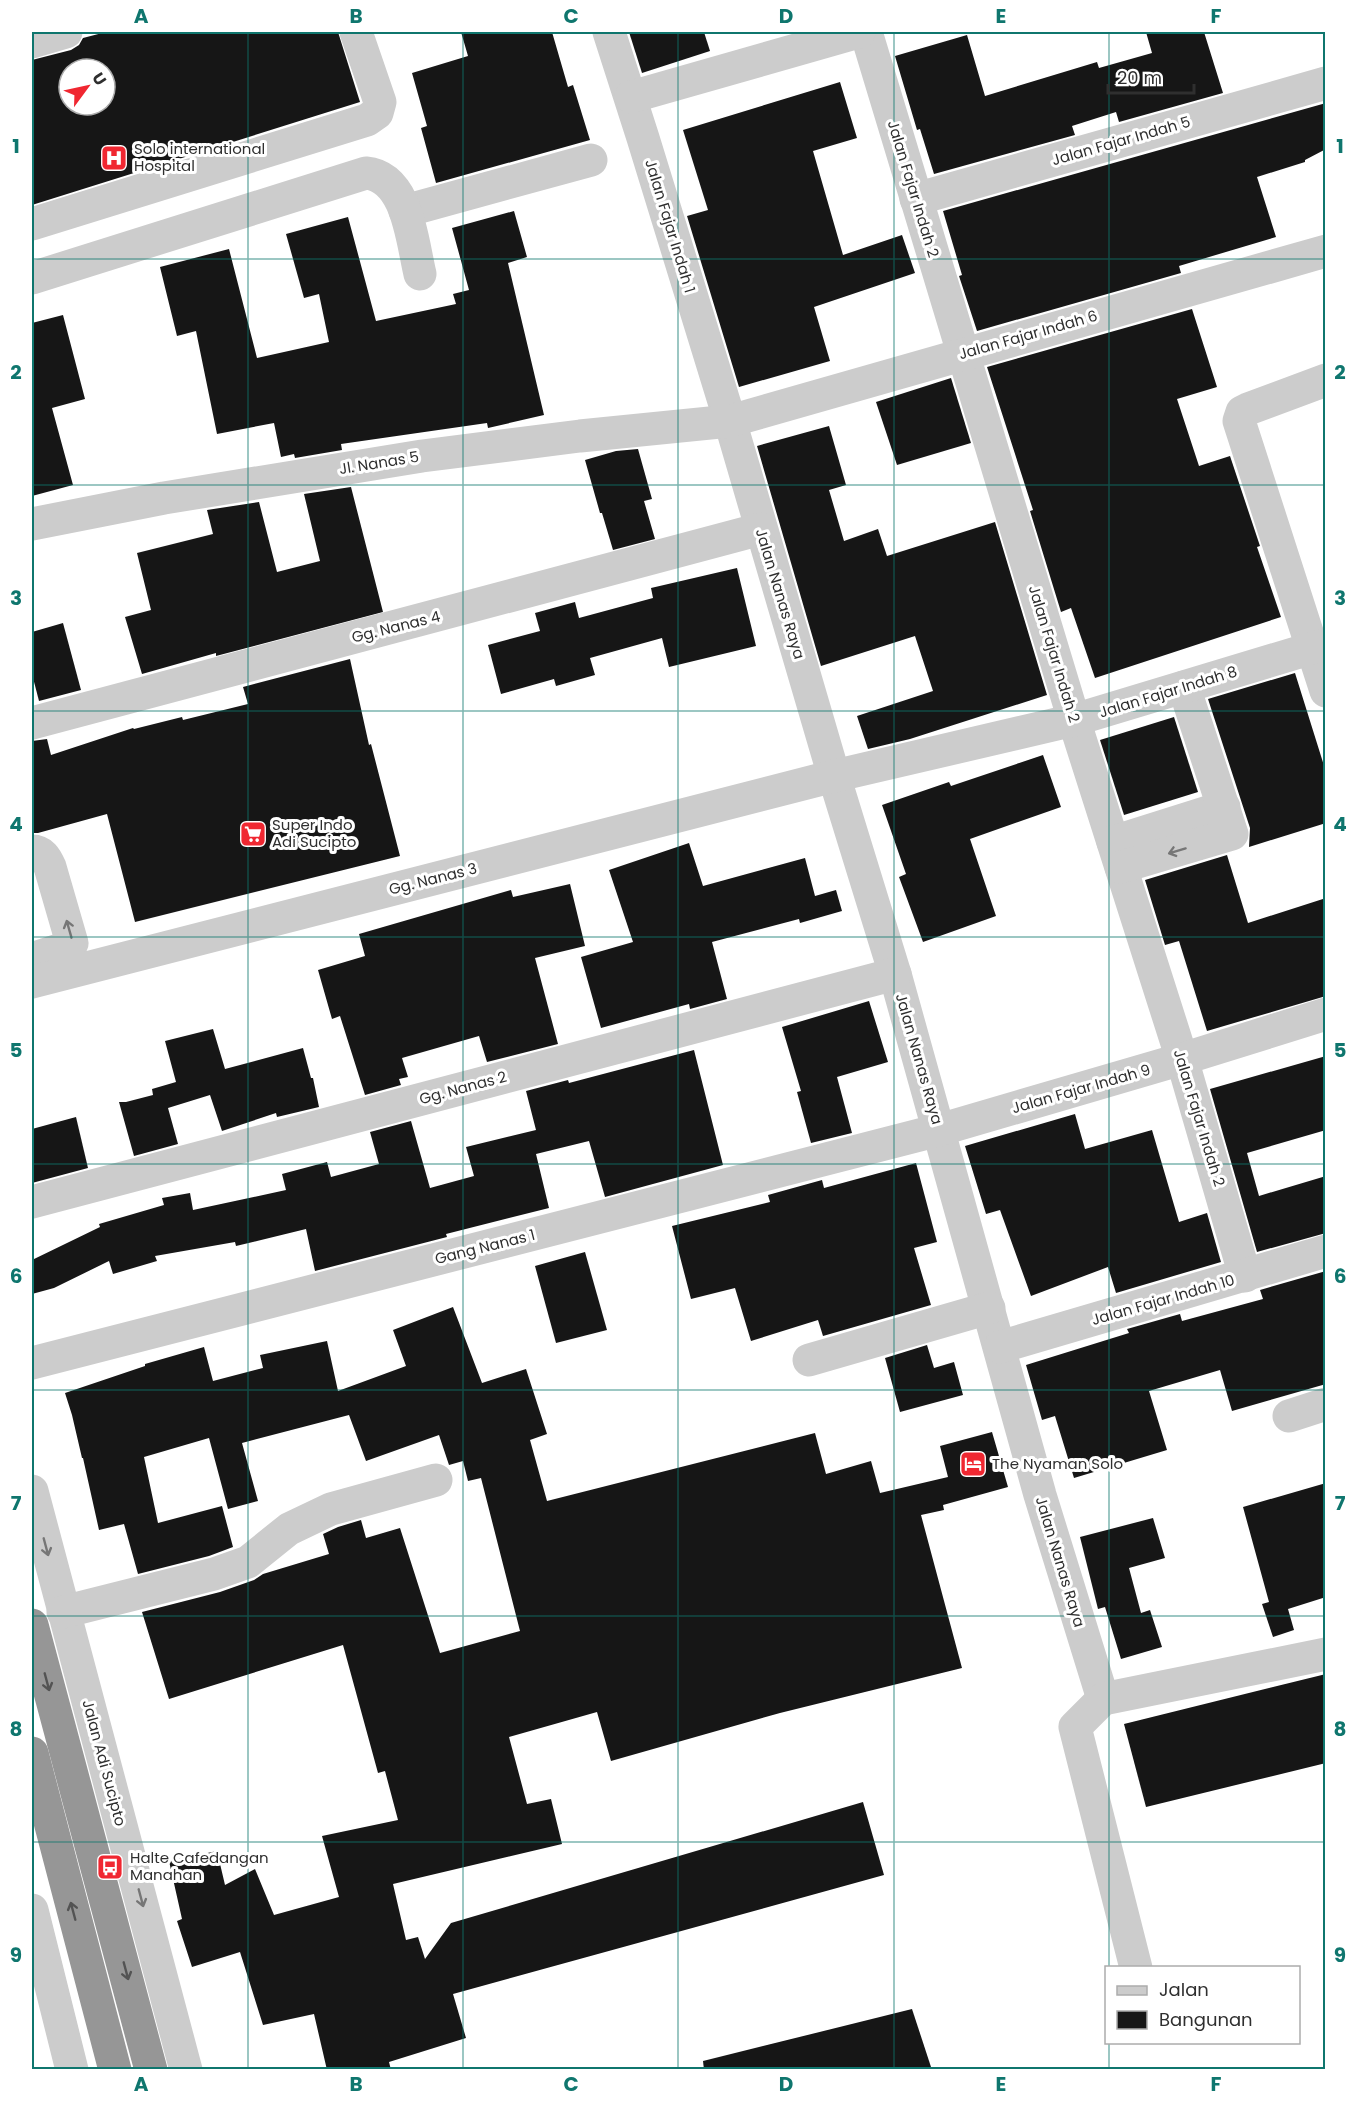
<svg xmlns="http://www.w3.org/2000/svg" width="1357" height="2101" viewBox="0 0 1357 2101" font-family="Poppins,sans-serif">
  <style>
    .building { fill: #161616; fill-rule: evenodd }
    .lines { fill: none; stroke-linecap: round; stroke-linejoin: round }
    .minor { stroke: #ccc; stroke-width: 33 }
    .highway { stroke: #969696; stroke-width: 33 }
    .oneway { stroke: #767676 }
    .oneway2 { stroke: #535353 }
    .grid { fill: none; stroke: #0f766e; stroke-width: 1.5; stroke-opacity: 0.55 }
    .labels { text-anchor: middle; stroke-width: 6; stroke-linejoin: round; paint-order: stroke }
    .street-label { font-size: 15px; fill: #2f2f2f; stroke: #fff }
    .poi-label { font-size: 15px; fill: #2f2f2f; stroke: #fff; text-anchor: start }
    .neatline { fill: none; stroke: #0f766e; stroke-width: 2 }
    .grid-label { font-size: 20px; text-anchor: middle; font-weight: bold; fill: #0f766e }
  </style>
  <rect width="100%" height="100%" fill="#fff"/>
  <g class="building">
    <path d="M106,32h232l22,70 -328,103v-145l39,-10 8,-5 4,-7zM69,69h36v36h-36z"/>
    <path d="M461,32h91l16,55 5,-2 17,55 -154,43 -15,-55 6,-2 -15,-53 56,-17z"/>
    <path d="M629,32h75l6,19 -68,22z"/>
    <path d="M1146,32h58l19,61 -104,29 -3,-10 -44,14 3,9 -141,39 -14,-45 -3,1 -22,-74 72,-21 18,61 112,-34 2,6 53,-15z"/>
    <path d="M840,82l17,56 -44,13 30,104 59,-20 13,38 -101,34 16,54 -91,26 -52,-171 21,-6 -25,-80z"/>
    <path d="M1326,103v46l-21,11v2l-48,15 19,60 -97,29 2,7 -204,58 -18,-55 3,-1 -19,-64z"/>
    <path d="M514,211l13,46 -19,6 36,152 -56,13 -1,-5 -146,21 1,6 -47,8 -1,-4 -13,3 -7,-34 -57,11 -21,-103 -19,5 -17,-69 69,-18 28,109 72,-16 -10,-48 -15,4 -18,-64 62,-17 28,104 80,-17 -3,-10 16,-4 -17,-62z"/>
    <path d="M1192,309l25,78 -40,12 22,67 31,-10 30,90 -3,1 24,70 -186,61 -24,-70 -10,4 -31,-101 3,-1 -46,-143z"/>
    <path d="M63,315l22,84 -33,9 21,77 -41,11v-173z"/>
    <path d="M951,378l20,65 -74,22 -21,-63z"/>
    <path d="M829,426l17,59 -17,5 15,51 34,-12 9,27 108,-34 52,173 -137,44 -42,10 -11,-33 76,-25 -18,-55 -94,30 -64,-220z"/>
    <path d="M638,449l14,50 -8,2 11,38 -42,11 -11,-37h-2l-15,-53 31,-9z"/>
    <path d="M351,487l32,125 -167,44v-3l-74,21 -17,-57 26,-7 -14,-57 76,-19 -6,-24 52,-8 18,70 43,-11 -16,-67z"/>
    <path d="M737,568l19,78 -87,21 -7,-29 -72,20 5,17 -39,11 -2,-7 -53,15 -13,-49 52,-14 -5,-18 40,-11 4,16 74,-20 -2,-10z"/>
    <path d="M63,623l18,67 -42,11 -7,-27v-42z"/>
    <path d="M350,659l19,86 2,-1 29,112 -265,66 -28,-108 -69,19h-6v-92l15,-2 4,16 82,-27 1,1 48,-12 1,3 65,-16 -5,-17z"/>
    <path d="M1295,673l31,99v51l-77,24 1,-19 -42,-129z"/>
    <path d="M1174,717l24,75 -74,23 -24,-75z"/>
    <path d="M1043,755l18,52 -91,32 26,77 -73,26 -24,-65 7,-3 -24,-69 67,-23 2,4z"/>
    <path d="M689,843l14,43 102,-28 10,38 21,-6 6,21 -42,12 -1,-4 -87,23 15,57 -37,10 -1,-5 -88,24 -20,-71 52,-15 -24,-72z"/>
    <path d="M1227,855l21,68 78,-25v98l-119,35 -28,-90 -14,4 -20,-65z"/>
    <path d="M570,884l15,62 -50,12 23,86 -71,18 -8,-26 -77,22 6,19 -9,2 2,6 -36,10 -25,-79 -8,3 -14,-49 47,-14 -6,-22 152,-44 2,7z"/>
    <path d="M869,1001l19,61 -51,15 15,56 -41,10 -14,-51 4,-1 -19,-64z"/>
    <path d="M213,1029l12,40 78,-21 8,30h2l6,29 -42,10 -1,-4 -54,18 -12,-36 -42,13 10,36 -44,12 -15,-54h7l27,-7 -1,-6 24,-7 -11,-41z"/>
    <path d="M694,1050l29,115 -118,32 -16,-56 -53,13 13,54 -103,26 1,3 -132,34 -9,-42 -70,17 -1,-4 -80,14 2,5 -44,13 -4,-13 -55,27 -22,6v-34l68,-33 -1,-3 65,-19 -2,-7 28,-5 3,17 93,-20 -4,-16 45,-12 4,15 48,-13 -9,-32 41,-11 19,67 44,-12 -8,-29 70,-17 -10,-39 42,-11 1,3z"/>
    <path d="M1326,1056v74l-79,23 12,43 67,-20v57l-69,19 -47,-163z"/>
    <path d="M1075,1114l10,35 67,-19 27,92 28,-9 14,49 -105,31 -8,-26 -77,29 -31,-86 -14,4 -21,-68z"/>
    <path d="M76,1117l12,51 -56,15v-54z"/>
    <path d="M916,1163l21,79 -23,6 17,57 -108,31 -5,-16 -67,21 -16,-53 -44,11 -19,-73 98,-24 -2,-7 54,-15 2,8z"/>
    <path d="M585,1252l22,78 -51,13 -21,-77z"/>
    <path d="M1326,1271v113l-94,27 -12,-41 -71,21 18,59 -93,28 -19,-62 -13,4 -16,-55 103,-32 -2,-4 53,-15 2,7 81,-22 -3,-9z"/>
    <path d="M453,1307l29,76 44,-14 21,65 -17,6 17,61 268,-68 11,41 45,-13 9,32 68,-16 -8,-31 52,-14 16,55 -65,18 1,5 -23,5 41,153 -182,45 -169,48 -14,-49 -88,25 18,67 24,-5 11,45 -169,40 13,56 12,-3 7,22 26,-36 412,-121 21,73 -431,119 13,44 -77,24 2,8h-64l-13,-56 -51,11 -23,-73 -48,15 -15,-46 5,-2 -13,-58 48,-10 8,34 30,-16 19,46 65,-18 -17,-61 76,-16 -13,-49 -7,2 -35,-128 -174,54 -27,-87 78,-20 34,-12 9,-6 66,-20 -6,-20 15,-7 23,-7 5,18 34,-10 40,125 80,-22 -39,-153 -13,3 -5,-20 -14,4 -10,-30 -73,26 -17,-46 -107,28 16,58 -30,8 -19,-71 -65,19 14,66 64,-17 11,41 -24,9 -71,18 -14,-50 -25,6 -16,-72h-1l-10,-43 -7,-22 80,-27v-2l59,-17 9,34 50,-13 -3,-13 67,-14 11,50 68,-25 -13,-36z"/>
    <path d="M927,1345l7,23 20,-6 9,33 -63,17 -15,-54z"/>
    <path d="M1326,1483v114l-38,12 6,21 -21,7 -11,-33 7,-2 -26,-95z"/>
    <path d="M1153,1518l12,40 -36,10 12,45 9,-3 12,37 -41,12 -16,-52 -7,2 -18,-72z"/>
    <path d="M1326,1674v89l-180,44 -22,-83z"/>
    <path d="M912,2009l20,61h-228l-1,-9z"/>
  </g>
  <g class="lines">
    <g class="minor">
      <path d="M609,32l34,106 87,283 104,355 61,198 145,521 63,204"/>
      <path d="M866,32l208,688 108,339 63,217"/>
      <path d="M32,42l34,-10"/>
      <path d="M631,97l228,-65"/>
      <path d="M916,199l410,-116"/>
      <path d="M405,211l186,-51"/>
      <path d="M32,224l335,-104 10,-7 3,-11 -24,-70"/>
      <path d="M32,278l334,-105c42,4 46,68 54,101"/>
      <path d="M1326,380l-78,29 -6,3 -3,9 87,270"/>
      <path d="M32,524l132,-26 258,-42 158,-20 150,-15 596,-170"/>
      <path d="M32,723c243,-63 486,-127 729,-194"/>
      <path d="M1113,842l111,-35"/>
      <path d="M32,851c10,0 14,7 18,16l22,76 -4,4 -36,12"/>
      <path d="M1121,867l111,-33 -48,-147"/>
      <path d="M32,982l802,-206 240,-56 252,-76"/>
      <path d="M32,1202l863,-228"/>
      <path d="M1000,1347l326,-96"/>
      <path d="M809,1360l180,-52"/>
      <path d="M32,1363l907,-233 243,-71 144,-45"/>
      <path d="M1289,1416l37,-12"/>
      <path d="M32,1491l154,579"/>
      <path d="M63,1612l151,-38 34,-12 41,-33 42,-20 105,-29"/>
      <path d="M32,1910l40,160"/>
      <path d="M1136,1968l-61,-241 28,-28 223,-45"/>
    </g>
    <g class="highway">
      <path d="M32,1625l119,445"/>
      <path d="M32,1753l83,317"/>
    </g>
  </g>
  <defs><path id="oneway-shaft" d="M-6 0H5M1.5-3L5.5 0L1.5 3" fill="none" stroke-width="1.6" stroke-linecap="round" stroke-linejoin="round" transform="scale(1.5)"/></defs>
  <g class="oneway">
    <use href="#oneway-shaft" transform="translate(1177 851) rotate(163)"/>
    <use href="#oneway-shaft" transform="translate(69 929) rotate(-106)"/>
    <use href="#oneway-shaft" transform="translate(46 1547) rotate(75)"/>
    <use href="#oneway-shaft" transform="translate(141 1898) rotate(75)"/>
  </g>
  <g class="oneway2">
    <use href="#oneway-shaft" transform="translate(47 1682) rotate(75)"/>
    <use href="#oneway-shaft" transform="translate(73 1911) rotate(-105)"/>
    <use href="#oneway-shaft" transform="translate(126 1971) rotate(75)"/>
  </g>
  <path class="grid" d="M248,32v2038M463,32v2038M678,32v2038M894,32v2038M1109,32v1936M32,259h1294M32,485h1294M32,711h1294M32,937h1294M32,1164h1294M32,1390h1294M32,1616h1294M32,1842h1294M1109,2042v28"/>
  <defs>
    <symbol id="hospital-square" viewBox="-11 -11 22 22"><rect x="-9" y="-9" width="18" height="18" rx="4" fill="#f02731" stroke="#fff"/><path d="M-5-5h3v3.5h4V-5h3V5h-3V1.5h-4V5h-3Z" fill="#fff"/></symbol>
    <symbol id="supermarket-square" viewBox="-11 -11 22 22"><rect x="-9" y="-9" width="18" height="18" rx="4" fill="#f02731" stroke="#fff"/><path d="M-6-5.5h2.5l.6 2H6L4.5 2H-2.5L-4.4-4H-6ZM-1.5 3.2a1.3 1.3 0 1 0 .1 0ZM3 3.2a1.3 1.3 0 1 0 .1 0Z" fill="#fff"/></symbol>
    <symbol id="hotel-square" viewBox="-11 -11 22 22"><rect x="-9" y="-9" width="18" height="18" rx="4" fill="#f02731" stroke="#fff"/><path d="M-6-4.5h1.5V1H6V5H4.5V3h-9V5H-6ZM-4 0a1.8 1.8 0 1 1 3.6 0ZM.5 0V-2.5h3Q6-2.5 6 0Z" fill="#fff"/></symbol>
    <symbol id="bus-square" viewBox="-11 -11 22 22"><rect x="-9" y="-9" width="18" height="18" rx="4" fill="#f02731" stroke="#fff"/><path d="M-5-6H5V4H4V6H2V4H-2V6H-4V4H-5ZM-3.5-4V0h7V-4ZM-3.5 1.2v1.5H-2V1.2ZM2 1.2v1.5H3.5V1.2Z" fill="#fff"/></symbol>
  </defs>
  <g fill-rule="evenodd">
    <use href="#hospital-square" x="99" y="143" width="30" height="30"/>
    <use href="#supermarket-square" x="238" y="819" width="30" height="30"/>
    <use href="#hotel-square" x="958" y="1449" width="30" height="30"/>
    <use href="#bus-square" x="95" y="1852" width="30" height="30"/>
  </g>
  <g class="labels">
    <g class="street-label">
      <text transform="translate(1121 141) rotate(-16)" y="5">Jalan Fajar Indah 5</text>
      <text transform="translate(913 189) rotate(73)" y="5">Jalan Fajar Indah 2</text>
      <text transform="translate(670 226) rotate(73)" y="5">Jalan Fajar Indah 1</text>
      <text transform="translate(1028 335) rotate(-16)" y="5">Jalan Fajar Indah 6</text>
      <text transform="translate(379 463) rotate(-9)" y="5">Jl. Nanas 5</text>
      <text transform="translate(780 594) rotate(73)" y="5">Jalan Nanas Raya</text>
      <text transform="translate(396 627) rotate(-14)" y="5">Gg. Nanas 4</text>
      <text transform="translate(1054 654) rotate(73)" y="5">Jalan Fajar Indah 2</text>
      <text transform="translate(1168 692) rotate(-17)" y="5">Jalan Fajar Indah 8</text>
      <text transform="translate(433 879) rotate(-14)" y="5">Gg. Nanas 3</text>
      <text transform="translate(919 1059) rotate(74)" y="5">Jalan Nanas Raya</text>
      <text transform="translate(463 1088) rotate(-15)" y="5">Gg. Nanas 2</text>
      <text transform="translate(1081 1089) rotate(-16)" y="5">Jalan Fajar Indah 9</text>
      <text transform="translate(1199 1118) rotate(73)" y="5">Jalan Fajar Indah 2</text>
      <text transform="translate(485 1247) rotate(-14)" y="5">Gang Nanas 1</text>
      <text transform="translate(1163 1300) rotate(-16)" y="5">Jalan Fajar Indah 10</text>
      <text transform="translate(1060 1562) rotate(73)" y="5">Jalan Nanas Raya</text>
      <text transform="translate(104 1763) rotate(75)" y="5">Jalan Adi Sucipto</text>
    </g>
    <g class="poi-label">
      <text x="134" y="154">Solo international<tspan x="134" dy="17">Hospital</tspan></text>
      <text x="272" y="830">Super Indo<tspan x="272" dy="17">Adi Sucipto</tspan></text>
      <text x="992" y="1469">The Nyaman Solo</text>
      <text x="130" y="1863">Halte Cafedangan<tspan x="130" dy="17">Manahan</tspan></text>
    </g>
  </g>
  <rect width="1357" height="2101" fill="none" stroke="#ffffff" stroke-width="66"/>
  <rect x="1105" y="1966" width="195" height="78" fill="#ffffff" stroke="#acacac" stroke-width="1.5"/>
  <rect x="1117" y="1986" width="30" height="9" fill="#cccccc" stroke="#acacac" stroke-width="1.5"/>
  <text x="1159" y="1996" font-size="18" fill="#2f2f2f">Jalan</text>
  <rect x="1117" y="2011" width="30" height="18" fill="#161616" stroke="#acacac" stroke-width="1.5"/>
  <text x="1159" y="2026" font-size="18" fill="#2f2f2f">Bangunan</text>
  <g transform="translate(87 87) rotate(57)"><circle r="28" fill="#ffffff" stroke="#acacac" stroke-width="1.5"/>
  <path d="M0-4.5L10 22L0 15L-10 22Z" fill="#f02731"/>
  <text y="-9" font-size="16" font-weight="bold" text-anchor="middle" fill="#2f2f2f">U</text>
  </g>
  <path d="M1108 84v9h86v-9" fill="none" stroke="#2f2f2f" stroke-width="3"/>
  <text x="1117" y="84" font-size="18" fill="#2f2f2f" stroke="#ffffff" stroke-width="4.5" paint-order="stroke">20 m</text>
  <rect x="33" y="33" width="1291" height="2035" class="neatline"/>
  <g class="grid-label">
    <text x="141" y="23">A</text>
    <text x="356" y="23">B</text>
    <text x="571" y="23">C</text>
    <text x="786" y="23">D</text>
    <text x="1001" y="23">E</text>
    <text x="1216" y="23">F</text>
    <text x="16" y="153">1</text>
    <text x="1340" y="153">1</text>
    <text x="16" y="379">2</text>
    <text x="1340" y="379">2</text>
    <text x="16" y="605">3</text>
    <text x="1340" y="605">3</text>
    <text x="16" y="831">4</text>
    <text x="1340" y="831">4</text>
    <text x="16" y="1057">5</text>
    <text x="1340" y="1057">5</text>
    <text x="16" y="1283">6</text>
    <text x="1340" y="1283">6</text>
    <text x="16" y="1510">7</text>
    <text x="1340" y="1510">7</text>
    <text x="16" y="1736">8</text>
    <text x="1340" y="1736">8</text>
    <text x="16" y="1962">9</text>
    <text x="1340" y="1962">9</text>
    <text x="141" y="2091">A</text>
    <text x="356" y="2091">B</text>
    <text x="571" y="2091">C</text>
    <text x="786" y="2091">D</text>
    <text x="1001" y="2091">E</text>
    <text x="1216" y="2091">F</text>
  </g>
</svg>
